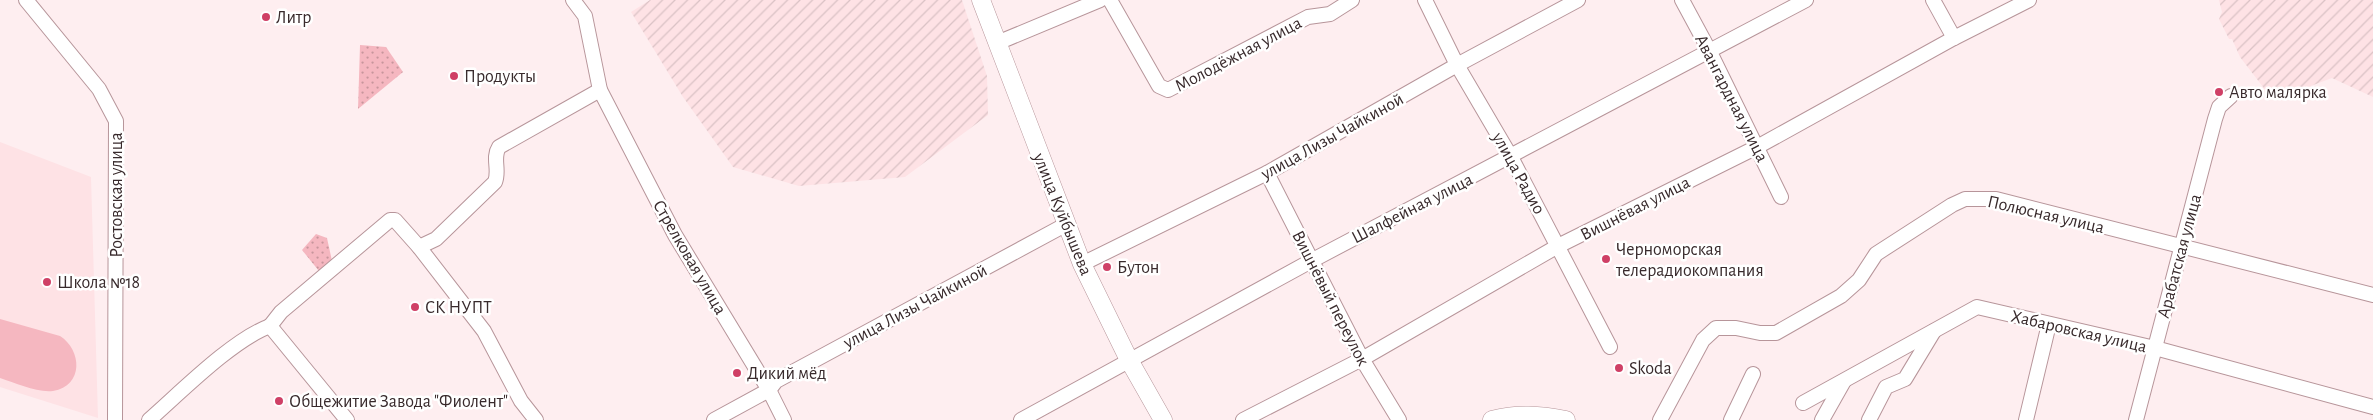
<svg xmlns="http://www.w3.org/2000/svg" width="2373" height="420" viewBox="0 0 2373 420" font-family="'Alegreya Sans',sans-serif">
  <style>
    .built { fill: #fee2e5 }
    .industrial { fill: url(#industrial-furrows) }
    .park { fill: url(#park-dots) }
    .garden { fill: #f5b7c0 }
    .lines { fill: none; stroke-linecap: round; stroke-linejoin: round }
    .minor-casing { stroke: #b7959a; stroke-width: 16 }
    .major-casing { stroke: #b7959a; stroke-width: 19 }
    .minor { stroke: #fff; stroke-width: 14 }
    .major { stroke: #fff; stroke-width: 18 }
    .poi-dot { fill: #cf4066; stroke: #fff; stroke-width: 2 }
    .labels { text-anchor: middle; stroke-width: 5; stroke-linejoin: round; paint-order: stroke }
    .poi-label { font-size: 18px; fill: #382a2c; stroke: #fff; text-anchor: start }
    .street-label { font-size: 18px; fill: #382a2c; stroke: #fff }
  </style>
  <defs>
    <pattern id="industrial-furrows" width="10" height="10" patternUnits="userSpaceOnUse" patternTransform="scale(1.25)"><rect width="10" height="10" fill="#fee2e5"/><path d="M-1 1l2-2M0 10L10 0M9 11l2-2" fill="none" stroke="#dac2c5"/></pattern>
    <pattern id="park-dots" width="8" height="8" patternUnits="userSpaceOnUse" patternTransform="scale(1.25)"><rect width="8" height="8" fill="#f5b7c0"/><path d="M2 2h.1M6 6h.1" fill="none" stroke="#c7959c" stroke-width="1.8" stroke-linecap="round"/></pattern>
  </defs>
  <rect width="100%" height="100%" fill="#feeef0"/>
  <path class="built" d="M0,142l91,35 7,241 -98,-31z"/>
  <g class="industrial">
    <path d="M650,0h312l25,76 1,39 -83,62 -106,9 -66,-19 -50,-70 -52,-85z"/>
    <path d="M2219,0h154v97l-41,-19 -59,22 -33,-43 -8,-18h-3l-10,-20 3,-7z"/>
  </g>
  <g class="park">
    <path d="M360,45l26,2 17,25 -45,37z"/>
    <path d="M316,234l11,4 5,23 -13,10 -17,-21z"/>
  </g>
  <path class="garden" d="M0,319l60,17c22,14 24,50 -7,55 -16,2 -37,-8 -53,-13z"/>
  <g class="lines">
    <defs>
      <g id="minor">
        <path d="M26,0l73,89 17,32 -1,299"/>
        <path d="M573,0l12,16 15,74 75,145 94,155 15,30"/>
        <path d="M1110,0l49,86 9,4 140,-73 22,-3 22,-14"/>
        <path d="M1425,0l32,65 54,92 99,190"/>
        <path d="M1682,0l27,50 72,147"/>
        <path d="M1933,0l21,38"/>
        <path d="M997,43l103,-43"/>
        <path d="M1267,173l95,186 37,61"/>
        <path d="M419,247l17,-8 59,-57c5,-12 -3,-24 4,-35l101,-57"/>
        <path d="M1082,264l185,-91 190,-108 121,-65"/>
        <path d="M270,326l11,-14 109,-92h5l24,27 65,84 37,70 15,19"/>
        <path d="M270,326l77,94"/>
        <path d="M1803,403l174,-96 178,41 218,59"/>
        <path d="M149,420c31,-27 83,-80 121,-94"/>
        <path d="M714,420l55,-30 7,-9 289,-156"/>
        <path d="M1021,420l290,-159 495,-261"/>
        <path d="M1243,420l119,-61 196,-113 199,-99 197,-109 75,-38"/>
        <path d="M1660,420l43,-80 13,-12h20l24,5h16l65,-37 18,-16 17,-26 76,-49 13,-6h31l377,96"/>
        <path d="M1731,420l22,-46"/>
        <path d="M1822,420l22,-39"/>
        <path d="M1869,420l17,-33 19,-8 29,-48"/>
        <path d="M2026,420l23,-96"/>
        <path d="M2136,420l79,-301 4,-12 12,-11"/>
      </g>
      <g id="major">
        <path d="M981,0l101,264 47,96 34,60"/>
        <path d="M1492,420c25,-7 48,-5 74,0"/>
      </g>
    </defs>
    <use href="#minor" class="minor-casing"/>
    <use href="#major" class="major-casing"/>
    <use href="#minor" class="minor"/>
    <use href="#major" class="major"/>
  </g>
  <g class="poi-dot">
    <circle cx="266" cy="17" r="5"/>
    <circle cx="454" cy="76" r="5"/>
    <circle cx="2219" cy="92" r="5"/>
    <circle cx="1606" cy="259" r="5"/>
    <circle cx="1107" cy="267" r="5"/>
    <circle cx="47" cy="282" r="5"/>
    <circle cx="415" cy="307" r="5"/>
    <circle cx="1619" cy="368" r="5"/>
    <circle cx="737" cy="373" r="5"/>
    <circle cx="279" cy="401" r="5"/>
  </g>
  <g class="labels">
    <g class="poi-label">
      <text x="276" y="23">Литр</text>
      <text x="464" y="82">Продукты</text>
      <text x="2229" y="98">Авто малярка</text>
      <text x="1616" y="255">Черноморская<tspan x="1616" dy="21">телерадиокомпания</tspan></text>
      <text x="1117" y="273">Бутон</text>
      <text x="57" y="288">Школа №18</text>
      <text x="425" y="313">СК НУПТ</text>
      <text x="1629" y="374">Skoda</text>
      <text x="747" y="379">Дикий мёд</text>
      <text x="289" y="407">Общежитие Завода "Фиолент"</text>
    </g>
    <g class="street-label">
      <text transform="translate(1238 54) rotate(-28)" y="6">Молодёжная улица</text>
      <text transform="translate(1732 98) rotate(63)" y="6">Авангардная улица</text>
      <text transform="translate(1332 136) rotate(-29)" y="6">улица Лизы Чайкиной</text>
      <text transform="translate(1519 173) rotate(61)" y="6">улица Радио</text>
      <text transform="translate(116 195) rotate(-90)" y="6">Ростовская улица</text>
      <text transform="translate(1412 208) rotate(-27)" y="6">Шалфейная улица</text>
      <text transform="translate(1635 208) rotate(-27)" y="6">Вишнёвая улица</text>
      <text transform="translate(1063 214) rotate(68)" y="6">улица Куйбышева</text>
      <text transform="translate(2046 214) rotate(13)" y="6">Полюсная улица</text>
      <text transform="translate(2179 256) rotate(-75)" y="6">Арабатская улица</text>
      <text transform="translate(690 257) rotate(60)" y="6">Стрелковая улица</text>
      <text transform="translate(1331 298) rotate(63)" y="6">Вишнёвый переулок</text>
      <text transform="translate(915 306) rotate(-28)" y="6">улица Лизы Чайкиной</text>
      <text transform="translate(2079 331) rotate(13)" y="6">Хабаровская улица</text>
    </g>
  </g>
</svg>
